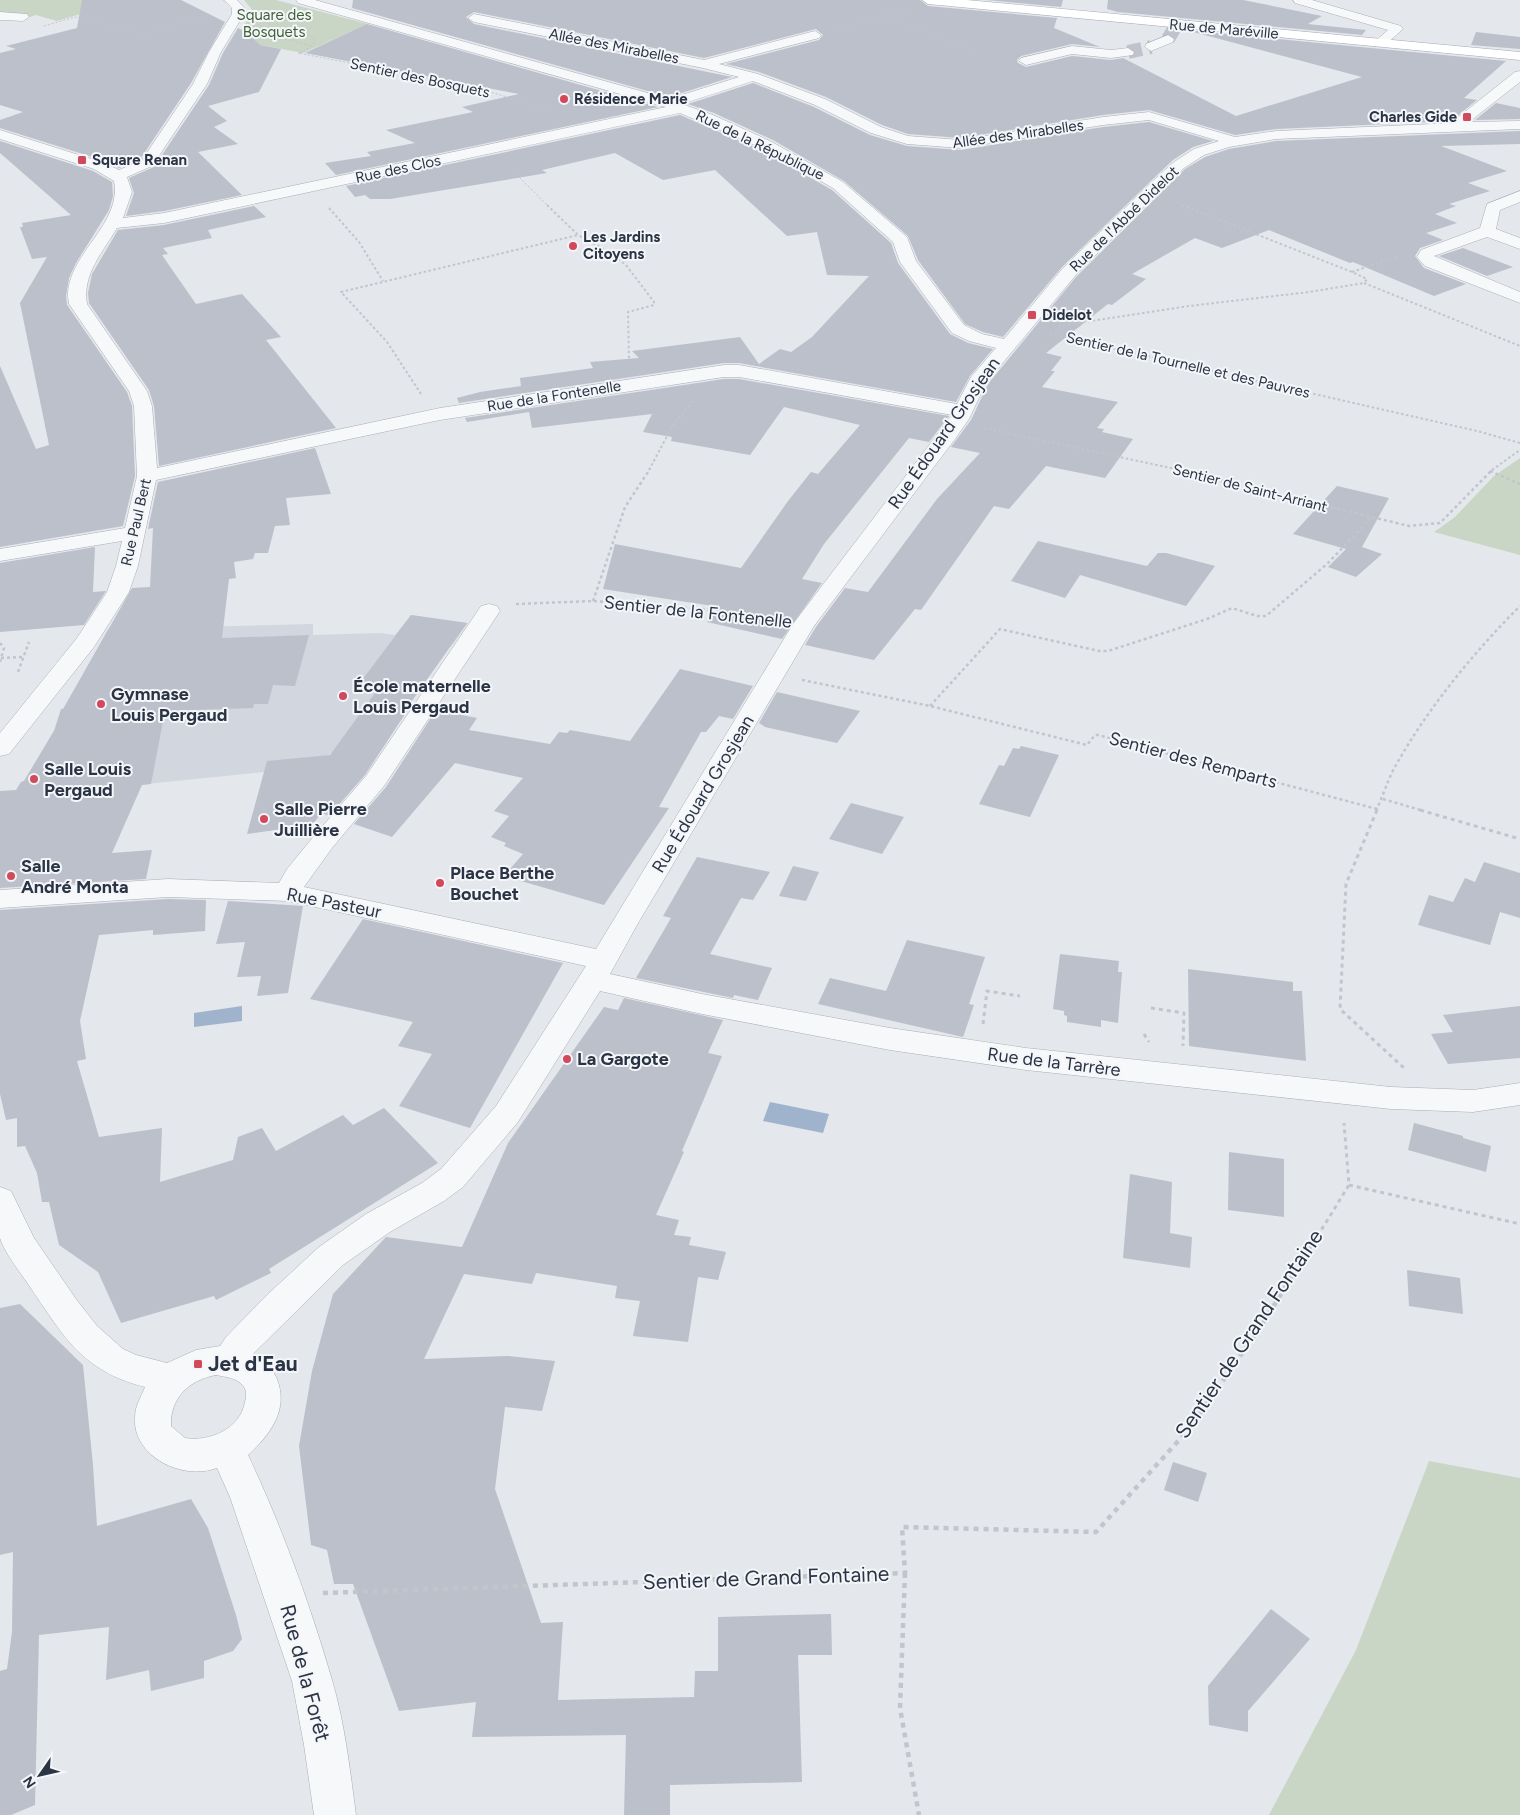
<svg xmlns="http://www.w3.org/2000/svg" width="1520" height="1815" viewBox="0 0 1520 1815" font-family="Figtree,sans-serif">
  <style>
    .built { fill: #d2d6de }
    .green { fill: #c9d6c5 }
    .water { fill: #9fb4cc }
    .building { fill: #bbc0ca }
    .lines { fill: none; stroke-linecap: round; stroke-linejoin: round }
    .minor-tunnel { stroke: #bfc3cb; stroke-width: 14; stroke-dasharray: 14 7; stroke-linecap: butt }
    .minor-casing { stroke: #a9aeb7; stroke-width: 1 }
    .major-casing { stroke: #a3abb8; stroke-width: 1 }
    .path-far4 { stroke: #c2c5cb; stroke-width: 1; stroke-dasharray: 2 2; stroke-linecap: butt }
    .path-far3 { stroke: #c2c5cb; stroke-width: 2; stroke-dasharray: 2.5 2.5; stroke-linecap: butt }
    .path-far2 { stroke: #c2c5cb; stroke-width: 2.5; stroke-dasharray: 3 3; stroke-linecap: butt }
    .path-far1 { stroke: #c2c5cb; stroke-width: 3; stroke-dasharray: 4 4; stroke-linecap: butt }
    .path { stroke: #c2c5cb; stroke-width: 4.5; stroke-dasharray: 5 5; stroke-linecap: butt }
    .minor { fill: #f7f8fa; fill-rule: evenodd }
    .major { fill: #fff; fill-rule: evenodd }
    .poi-dot { fill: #d1495b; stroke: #f4f6f9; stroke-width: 2 }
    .labels { text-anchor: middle; stroke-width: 4; stroke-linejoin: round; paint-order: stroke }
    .far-park-label { font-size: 15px; fill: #3f6138; stroke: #f4f6f9 }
    .far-street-label { font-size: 15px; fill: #2b3445; stroke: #f4f6f9 }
    .far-poi-label { font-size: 15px; font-weight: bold; fill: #2b3445; stroke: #f4f6f9; text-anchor: start }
    .street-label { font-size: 18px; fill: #2b3445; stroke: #f4f6f9 }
    .poi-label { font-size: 18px; font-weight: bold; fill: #2b3445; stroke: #f4f6f9; text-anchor: start }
    .near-street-label { font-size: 21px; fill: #2b3445; stroke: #f4f6f9 }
    .near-poi-label { font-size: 21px; font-weight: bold; fill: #2b3445; stroke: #f4f6f9; text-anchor: start }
  </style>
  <rect width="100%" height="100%" fill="#e4e7ec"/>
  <path class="built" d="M411,615l57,8 -15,21 -124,111 -65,17 -19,2 -119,12 -109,4 4,-8 8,-2 41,-51 -16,1 7,-21 39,-2 -17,-33 25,-45 205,-5v11l67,-2 15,2z"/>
  <g class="green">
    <path d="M0,0h95l16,5 -54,16 -21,-6 -6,2 -30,-5z"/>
    <path d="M244,0h32l92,24 -65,29 -68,-13 18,-29z"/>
    <path d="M1520,458v97l-86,-23 21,-15 39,-41z"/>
    <path d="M1429,1461l91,17v337h-251l87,-165z"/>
  </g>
  <g class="water">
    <path d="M242,1006v15l-48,6v-14z"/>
    <path d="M770,1102l59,12 -6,19 -60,-12z"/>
  </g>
  <g class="building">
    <path d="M82,0h99l44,22 -34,61 -50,75 -22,10 -14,-7 -105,-33v-8l23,-8 -23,-7v-52l16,-4 -10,-3 71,-18z"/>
    <path d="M353,0h567l8,6 129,12 -3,10 46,19 -28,-3 -51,12 -4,4 1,3 8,4 46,-11 39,4 12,-2 113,58 126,-39 -176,-47 320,31 -42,37 13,2 -21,17 -2,4 -178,8 -41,6 -86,-25 -46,5 -142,23 -53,-4 -26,-9 -56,-28 -67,-25 -33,-8 93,-24 4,-5 -7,-6 -112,29 -230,-46 -8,5 8,7 258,53 -63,20 -317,-89z"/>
    <path d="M987,0h76l-2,7z"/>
    <path d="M1108,0h135l79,16 -14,8 58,6 -4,5 -244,-23 -11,-3z"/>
    <path d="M367,24l291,83 -322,68 -11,-12 46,-7 -4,-4 48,-9 -29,-13 87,-18 -11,-5 57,-13 -214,-41z"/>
    <path d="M238,28l8,4 14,13 21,4 -22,43 -51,14 19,15 -13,6 24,17 -40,8 44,43 -78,16 -38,5 8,-23 -5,-15 25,-11 55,-82 14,-32z"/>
    <path d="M1476,32l44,5v12l-49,-4z"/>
    <path d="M753,83l61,24 56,28 37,11 54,4 142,-23 46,-5 64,19 -20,6 -20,13 -19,18 -92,89 -59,70 -20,-5 -18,-8 -47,-64 -10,-24 -64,-55 -71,-41 -59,-27 -26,-9z"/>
    <path d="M1496,103l24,5v11l-45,1z"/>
    <path d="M680,115l81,35 71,40 59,53 7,20 52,71 18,9 25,6 -23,27 -14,26 -217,-39h-15l-265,40 -2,-5 23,-6 41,-6 -1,-8 73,-10 -3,-6 49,-4 -7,-7 108,-14 19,27 21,-15 11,3 21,-15 57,-61 -42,-1 -10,-43 -30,4 -72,-66 -52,10 -48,-27 -73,17 5,3 -157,26h-20l-5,-4 -10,2 -9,-11z"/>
    <path d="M1520,131v13l-79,2 66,25 -39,12 22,8 -41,13 7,2 -21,8 22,9 -31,10 17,7 -23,8 -5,8 9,12 42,16 -32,12 -81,-34 -3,1 -81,-33 -47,18 -27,-10 -63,36 14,5 -34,26 -4,-1 -62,49 16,4 -11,14h4l-13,16 76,15 -21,26 7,1 -2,3 31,7 -28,39 -59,-12 -37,43 -15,-3 -73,104 -6,-1 -41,51 -69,-15 11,-18 29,-39 23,4 69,-93 43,-46 -29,-6 20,-27 17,-36 88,-107 109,-108 20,-12 24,-8 47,-8z"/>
    <path d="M0,141l93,30 19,11 1,14 -4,14 -33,53 -7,15 -3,18 1,9 60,87 5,14 3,70 -12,50 -123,21v-181l36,83 13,-4 -29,-142 27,-46 -15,2 -12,-32h3l-1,-4 49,-8 -71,-62z"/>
    <path d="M254,206l12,11 -58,13 4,8 -49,10 5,6 -6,1 34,49 46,-10 39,43 -15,3 70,88 -177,38 -5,-60 -5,-16 -60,-87 -1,-10 4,-19 26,-44 46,-5z"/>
    <path d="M1463,248l50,19 -26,9 -48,-20z"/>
    <path d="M724,379h15l210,37 -20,26 -20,-4 -85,106 -22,35 20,4 -40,56 -75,-17 12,-15 -116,-18 12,-45 126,24 47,-67 23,-29 7,2 42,-49 -76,-18 -34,48 -79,-14 1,-4 -29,-5 9,-18 -120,14 -3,-16 -62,10 -2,-4z"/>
    <path d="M315,448l16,46 -45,4 4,27 -15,1 -7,27h-13l-2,6 -19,3 2,16 -7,1 -7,59 87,-3 -14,51 -22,-1 -5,19h-14l-1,4 -88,3 -14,73 -9,1 -30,68 40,-3 -6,29 -146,9v-97l16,-1 5,-8 3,-1 31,-52 6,-20h2l69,-121 18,-1 3,-59 -5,1 10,-47z"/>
    <path d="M1337,486l52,12 -27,49 20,7 -26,23 -28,-10 18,-18 -53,-15z"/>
    <path d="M1038,541l109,25 11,-13h8l49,13 -29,40 -106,-31 -15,23 -54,-17z"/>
    <path d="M95,547l-2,45 13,-1 -22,34 -84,7v-69z"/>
    <path d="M411,615l56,8 -58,82h2l-46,70 -36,41 -7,-3 -10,12 -65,9 20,-73 63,-6 48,-66 -22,-1z"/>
    <path d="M680,669l73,17 -20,33 -14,-3 -13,16h-5l-42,75 10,1 -65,97 -100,-29 19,-22 -19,-8 2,-3 -15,-6 18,-21 -15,-5 29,-33 -68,-15 -63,74 -38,-13 32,-37 50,-77 41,8 -8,12 81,14 9,-12 8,1 3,-3 60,11z"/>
    <path d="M777,692l83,19 -23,32 -72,-16 -6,-4z"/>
    <path d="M1021,746l38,9 -29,62 -51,-13 20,-39 5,1 9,-18 6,1z"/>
    <path d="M851,803l53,14 -22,37 -53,-15z"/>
    <path d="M697,857l73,15 -17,28 -12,-2 -31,56 62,14 -14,32 -24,-5 -1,3 -97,-20 35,-60 -8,-2z"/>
    <path d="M1484,862l36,11v45l-20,-6 -10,33 -72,-20 11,-30 24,7 12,-24 10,4z"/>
    <path d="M793,866l26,6 -13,29 -27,-5z"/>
    <path d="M168,899l38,1 -1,31 -52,4v-5l-54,5 -19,86 6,38 -9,2 22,76 63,-9 -2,54 73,-22 5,-23 24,-9 14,23 67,-36 10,10 31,-17 54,55 -169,106 2,4 -55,27 -2,-4 -93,27 -23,-51 -39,-27 -10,-43h-7l-5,-29 -12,-27 -8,1v-29l-11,2 -6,-26v-184z"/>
    <path d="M228,901l75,5 -15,87 -31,3 4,-20 -24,1 8,-35 -29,2z"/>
    <path d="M363,919l200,44 -93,165 -71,-22 33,-52 -34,-8 15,-24 -103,-23z"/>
    <path d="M907,940l78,17 -16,47 5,1 -11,32 -145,-33 12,-26 56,13z"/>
    <path d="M1060,954l59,7 -1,11h4l-4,51 -17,-3v7l-34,-5v-6l-3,-1v-4l-11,-2z"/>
    <path d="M1188,969l105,13v9h9l4,70 -117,-15z"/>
    <path d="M624,998l99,22 -15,33 14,3 -40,95 2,1 -28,63 23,5 -5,15 17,2 -2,8 37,7 -8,28 -20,-3 -10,65 -55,-6 7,-35 -25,-3 2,-12 -81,-13 -4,11 -68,-10 -40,85 83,-3 48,5 -13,50 -37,-4 -10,82 46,134 22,-1 -5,78 136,-3 1,-26h23v-54l113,-3 1,41h-34l4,127 -132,3v30h-46l2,-80 -154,2 4,-35 -77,9 -46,-127h-19l-7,-34 -16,-5 -12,-99 13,-75 21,-77 53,-57 76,10 46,-104 96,-136 14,3z"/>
    <path d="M1520,1006v52l-72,6 -17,-30 22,-2 -10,-17z"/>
    <path d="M1414,1123l49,13v2l28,8 -5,26 -78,-22z"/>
    <path d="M1229,1152l55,7v58l-56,-7z"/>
    <path d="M1130,1174l42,8 -2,51 22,4 -2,31 -67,-10z"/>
    <path d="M1407,1270l53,8 3,36 -54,-8z"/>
    <path d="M20,1304l63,61 10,100 4,61 94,-27 17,29 28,87 6,24 -9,12 -29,10v17l-53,13 -2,-21 -43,10 3,-53 -70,8 -4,170 -24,10h-11v-144l7,-2 5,-37 1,-80 -13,3v-247z"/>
    <path d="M1173,1462l34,11 -9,29 -34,-12z"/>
    <path d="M1271,1609l39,30 -62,72v21l-39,-7 -1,-39z"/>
  </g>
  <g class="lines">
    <g class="minor-tunnel">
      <path d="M1168,39l6,-10"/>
      <path d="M1128,52l23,-5"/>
    </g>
    <defs>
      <g id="minor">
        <path d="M224,0h13l7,7v7l-23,38 -14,32 -55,82 -25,11 5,15 -9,26 41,-5 502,-106 -368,-104 -2,-3h19l354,99 70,-22 -36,-9 -229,-46 -6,-4 6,-4 230,46 111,-29 6,4 -2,3 -100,26 39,10 67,25 56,28 27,9 53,4 142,-23 46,-5 86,25 41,-6 179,-8 2,-5 58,-46 5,-1v11l-51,40 51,-1v8l-244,10 -47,8 -25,8 -20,13 -19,17 -90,91 -89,107 -17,36 -14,20 -141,187 -177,299 -27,49 92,20 188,34 136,20 365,39 82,3 47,-7v22l-47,7 -82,-3 -365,-39 -136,-20 -188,-36 -102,-23 -82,131 -55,65 -19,14 -54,31 -47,33 -90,89c11,6 19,14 24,25 12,31 -7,56 -29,76 34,72 62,149 84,225 13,44 18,90 24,135h-42l-10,-70 -12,-64 -62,-184 -13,-29c-34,13 -85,-11 -82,-51 0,-11 6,-20 10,-30 -64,-16 -82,-52 -117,-103 -8,-12 -24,-32 -28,-46 0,-12 0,-38 0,-51l11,4 23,47 42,61 21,27 26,23 13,6 31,8 29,-13 24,-4 6,-9 42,-43 51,-47 47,-33 56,-31 19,-14 55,-63 90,-140 -298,-65 -120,-4 -168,11v-18l168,-11 111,4 8,-14 27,-33 52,-60 115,-170 8,-2 8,2 3,5 -116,175 -52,62 -28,39 292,62 197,-325 159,-209 -213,-38h-15l-284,43 -284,60 -18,86 -9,26 -35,55 -85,107 -9,2v-23l77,-95 30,-46 9,-26 6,-25 -122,20v-12l125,-21 12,-52 -3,-70 -5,-15 -60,-87c0,-4 -2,-8 -1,-11 2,-41 54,-69 46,-112l-20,-12 -94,-30v-9l104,33 15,7 23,-10 51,-76 16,-32 23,-38v-6zM753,81l62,24 56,28 36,11 54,4 142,-23 46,-5 70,21 -25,8 -20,13 -19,17 -92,89 -59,71 -22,-5 -18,-9 -48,-64 -9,-24 -64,-55 -71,-40 -59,-27 -31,-11zM680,113l82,35 71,40 60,54 7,20 52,71 17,8 27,7 -25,29 -14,27 -218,-39h-15l-284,43 -283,60 -5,-62 -5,-15 -60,-87c-5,-30 16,-52 30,-76l47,-5zM216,1375c10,2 22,3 28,12 3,4 2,10 1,15 -5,27 -35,40 -60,36l-14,-12c-1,-28 18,-46 45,-51z"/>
        <path d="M1293,0h19l89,26 2,3 -19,17h-10l-1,-3 15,-13 -93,-27z"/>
        <path d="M0,12l27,2 2,3 -6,4 -20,-1h-3z"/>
        <path d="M1168,35l6,4 -1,3 -22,9 -6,-4 1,-3z"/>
        <path d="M1072,46l39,4 17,-2 6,4 -1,3 -22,3 -39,-4 -46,11 -7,-4 2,-3z"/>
        <path d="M1520,191v11l-20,8 -4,19 24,9v11l-33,-12 -53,19 86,36v11l-95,-37 -8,-9 4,-7 59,-22 7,-24z"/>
      </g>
      <path id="major" d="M922,0h45l553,52v8l-592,-56z"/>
    </defs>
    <use href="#minor" class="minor-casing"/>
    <use href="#major" class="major-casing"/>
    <g class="path-far4">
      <path d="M263,15h4l3,14 15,10 27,7"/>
      <path d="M267,15l13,-5"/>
      <path d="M883,16l91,34"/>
      <path d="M44,26l31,-9 67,17 67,-19"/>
      <path d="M838,28l71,-20"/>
      <path d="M274,30l30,4 8,-7"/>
      <path d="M300,53h-2l180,35 73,23"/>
      <path d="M300,53l12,-7 3,-5 -1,-3 -9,-4"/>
      <path d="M511,169l37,37"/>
      <path d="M1175,202l10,4"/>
    </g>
    <g class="path-far3">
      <path d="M547,205l31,30 33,18 15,12 28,37v3l-26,7 1,49"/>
      <path d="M1182,205l170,67 15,7 -3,4"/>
      <path d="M329,208l30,34 24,39"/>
      <path d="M1352,272l46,-16"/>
      <path d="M1364,283l156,63"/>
      <path d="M1058,326l131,-20 120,-14 55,-9"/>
      <path d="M1050,334l427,97 43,12"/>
      <path d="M421,394l-34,-52 -46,-50 237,-57"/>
      <path d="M984,428l196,42"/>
      <path d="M649,470l24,-45 20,-24"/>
      <path d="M1492,470l28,-20"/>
    </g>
    <g class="path-far2">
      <path d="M1174,469l235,57 31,-3 53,-54"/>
      <path d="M1490,471l30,13"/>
      <path d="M593,601l32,-94 25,-38"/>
      <path d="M516,604l77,-3 110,8 70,10"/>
      <path d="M0,643l4,5 -4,14"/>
      <path d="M1,658l23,-1"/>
      <path d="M18,672l11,-30"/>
      <path d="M802,680l128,26 157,39 8,-10h3l279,74"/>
      <path d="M930,706l70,-77 99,22h9l99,-32 25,-11 25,8h9l61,-52 44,-46"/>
      <path d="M1383,799l41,12"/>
      <path d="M1376,811c7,-15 12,-32 20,-46 32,-57 78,-113 124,-159"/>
    </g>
    <g class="path-far1">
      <path d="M1377,810l-31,74 -6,125 64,59"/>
      <path d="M1420,810l100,29"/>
      <path d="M1151,1008l33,5 -1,33"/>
      <path d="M983,1024l4,-33 33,5"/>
      <path d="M1144,1034l5,8"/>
      <path d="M1349,1185l171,39"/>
      <path d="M1309,1250l40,-65 -5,-62"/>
    </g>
    <g class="path">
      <path d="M905,1573l-5,135 19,107"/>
      <path d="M323,1593l582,-20 -3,-46 194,5 94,-104 75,-108 44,-71"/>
    </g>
    <use href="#minor" class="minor"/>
    <use href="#major" class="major"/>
  </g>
  <g class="poi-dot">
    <circle cx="564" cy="99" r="5"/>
    <rect x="1462" y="112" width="10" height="10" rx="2.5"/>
    <rect x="77" y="155" width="10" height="10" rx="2.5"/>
    <circle cx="573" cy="246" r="5"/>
    <rect x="1027" y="310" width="10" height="10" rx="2.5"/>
    <circle cx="343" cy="696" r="5"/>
    <circle cx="101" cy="704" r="5"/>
    <circle cx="34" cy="779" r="5"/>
    <circle cx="264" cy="819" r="5"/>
    <circle cx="11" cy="876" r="5"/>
    <circle cx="440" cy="883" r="5"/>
    <circle cx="567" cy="1059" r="5"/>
    <rect x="193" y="1359" width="10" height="10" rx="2.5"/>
  </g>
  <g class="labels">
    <g class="far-park-label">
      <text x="274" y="20">Square des<tspan x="274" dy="17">Bosquets</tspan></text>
    </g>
    <g class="far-street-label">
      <text transform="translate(1224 29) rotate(5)" y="5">Rue de Maréville</text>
      <text transform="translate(614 46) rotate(11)" y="5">Allée des Mirabelles</text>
      <text transform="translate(420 78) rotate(12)" y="5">Sentier des Bosquets</text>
      <text transform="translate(1018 134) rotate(-8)" y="5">Allée des Mirabelles</text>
      <text transform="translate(760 145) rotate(26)" y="5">Rue de la République</text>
      <text transform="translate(398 169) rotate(-12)" y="5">Rue des Clos</text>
      <text transform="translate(1124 219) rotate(-44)" y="5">Rue de l'Abbé Didelot</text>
      <text transform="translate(1188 365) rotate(13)" y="5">Sentier de la Tournelle et des Pauvres</text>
      <text transform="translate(554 396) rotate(-9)" y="5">Rue de la Fontenelle</text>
      <text transform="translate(1250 488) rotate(14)" y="5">Sentier de Saint-Arriant</text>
      <text transform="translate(136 522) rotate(-77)" y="5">Rue Paul Bert</text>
    </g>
    <g class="far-poi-label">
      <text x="574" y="104">Résidence Marie</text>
      <text x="1457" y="122" text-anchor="end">Charles Gide</text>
      <text x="92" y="165">Square Renan</text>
      <text x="583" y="242">Les Jardins<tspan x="583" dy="17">Citoyens</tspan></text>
      <text x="1042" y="320">Didelot</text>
    </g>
    <g class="street-label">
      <text transform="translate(944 433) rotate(-55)" y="6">Rue Édouard Grosjean</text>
      <text transform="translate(698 612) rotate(6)" y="6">Sentier de la Fontenelle</text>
      <text transform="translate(1193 760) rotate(15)" y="6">Sentier des Remparts</text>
      <text transform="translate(703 794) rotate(-59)" y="6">Rue Édouard Grosjean</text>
      <text transform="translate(334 903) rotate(11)" y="6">Rue Pasteur</text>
      <text transform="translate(1054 1062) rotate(7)" y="6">Rue de la Tarrère</text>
    </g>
    <g class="poi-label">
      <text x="353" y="692">École maternelle<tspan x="353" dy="21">Louis Pergaud</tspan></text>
      <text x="111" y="700">Gymnase<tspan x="111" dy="21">Louis Pergaud</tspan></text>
      <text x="44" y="775">Salle Louis<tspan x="44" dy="21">Pergaud</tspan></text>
      <text x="274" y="815">Salle Pierre<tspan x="274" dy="21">Juillière</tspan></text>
      <text x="21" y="872">Salle<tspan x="21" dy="21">André Monta</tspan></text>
      <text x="450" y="879">Place Berthe<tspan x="450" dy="21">Bouchet</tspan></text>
      <text x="577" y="1065">La Gargote</text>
    </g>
    <g class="near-street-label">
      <text transform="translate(1249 1334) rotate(-56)" y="7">Sentier de Grand Fontaine</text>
      <text transform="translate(766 1578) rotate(-2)" y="7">Sentier de Grand Fontaine</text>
      <text transform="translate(305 1673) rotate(75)" y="7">Rue de la Forêt</text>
    </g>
    <g class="near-poi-label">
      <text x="208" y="1371">Jet d'Eau</text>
    </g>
  </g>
  <g transform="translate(40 1775) rotate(236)" stroke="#f4f6f9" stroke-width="4" paint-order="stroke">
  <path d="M0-4L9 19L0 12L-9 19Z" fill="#2b3445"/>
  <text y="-8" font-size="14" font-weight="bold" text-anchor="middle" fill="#2b3445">N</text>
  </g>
</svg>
